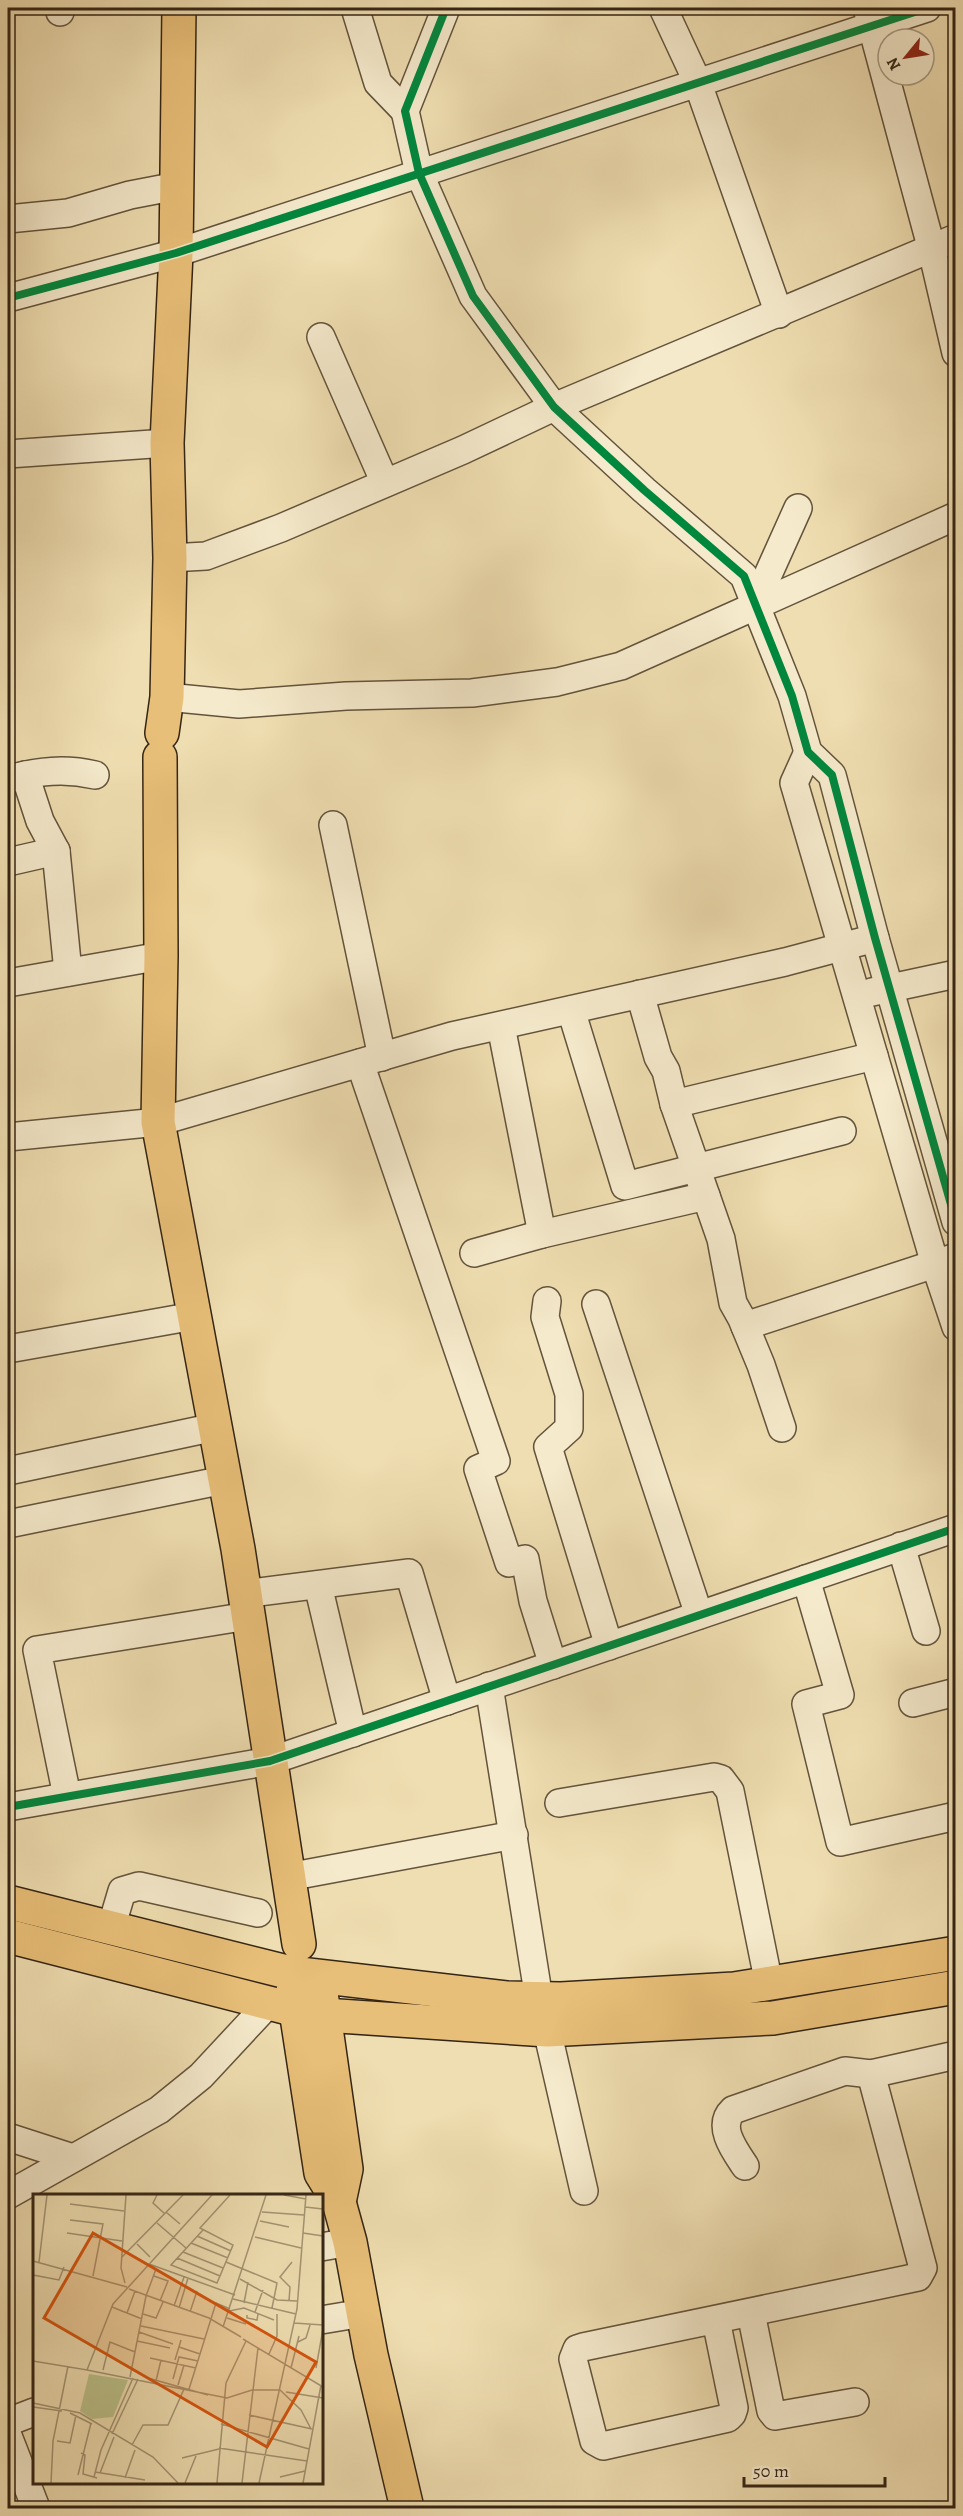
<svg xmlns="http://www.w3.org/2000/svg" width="963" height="2516" viewBox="0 0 963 2516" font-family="Alegreya,serif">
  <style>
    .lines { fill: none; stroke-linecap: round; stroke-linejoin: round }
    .minor-casing { stroke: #63533c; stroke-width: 30 }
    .major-casing { stroke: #342515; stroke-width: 36 }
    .minor { stroke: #f5eacc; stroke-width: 27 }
    .major { stroke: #e8bf78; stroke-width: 33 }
    .cycleway-casing { stroke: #f5eacc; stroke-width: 11 }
    .cycleway { stroke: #00873e; stroke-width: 8 }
    .inset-road { fill: none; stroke: #a49473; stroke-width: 1.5 }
    .view { fill: #d6540d; fill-opacity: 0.15; stroke: #d6540d; stroke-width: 3 }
    .inset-edge { fill: none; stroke: #342515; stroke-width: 3 }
  </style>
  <rect width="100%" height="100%" fill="#efdeb1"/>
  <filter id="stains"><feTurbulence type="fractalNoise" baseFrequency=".00333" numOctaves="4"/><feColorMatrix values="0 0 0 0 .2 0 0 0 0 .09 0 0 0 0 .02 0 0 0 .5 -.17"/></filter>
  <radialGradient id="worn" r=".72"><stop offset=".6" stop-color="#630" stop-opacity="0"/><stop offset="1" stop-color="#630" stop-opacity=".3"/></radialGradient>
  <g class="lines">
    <defs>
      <g id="minor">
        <path d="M59,8l1,4"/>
        <path d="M355,8l23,75 27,28"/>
        <path d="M446,8l-41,103 14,62 54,123 81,111 90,83 100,86 48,120 16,56 24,23 43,163 81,284"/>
        <path d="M663,8l34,73 82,233"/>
        <path d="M867,8l65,242 24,103"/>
        <path d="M8,219l60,-6 62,-18 47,-9"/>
        <path d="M8,298l168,-45 751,-245"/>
        <path d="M321,337l64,146"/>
        <path d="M8,454l159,-11"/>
        <path d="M170,558l36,-2 75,-28 182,-78 91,-43 402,-169"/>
        <path d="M754,606l44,-98"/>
        <path d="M167,697l72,7 107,-8 126,-3 85,-11 64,-16 335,-150"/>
        <path d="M808,752l-14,31 141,481 21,63"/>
        <path d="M25,775l15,46 16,30 12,121"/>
        <path d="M9,779c29,-8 56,-11 86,-4"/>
        <path d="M333,825l49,232"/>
        <path d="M8,862l48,-11"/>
        <path d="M8,983l153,-27"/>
        <path d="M872,992l84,-18"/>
        <path d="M640,994l18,63 8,14 8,33 47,135 12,64 9,16 19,46 21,63"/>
        <path d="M571,1010l54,176 217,-55"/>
        <path d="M501,1026l41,208"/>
        <path d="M360,1063l136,398 -18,8 31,94 16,-4 8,42 20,64"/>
        <path d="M674,1104l200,-48"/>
        <path d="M8,1137l150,-15 294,-86 333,-74 90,-24"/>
        <path d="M474,1253l68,-19 164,-38"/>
        <path d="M547,1301l-2,16 24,77v34l-21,19 61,199"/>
        <path d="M596,1304l103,311"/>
        <path d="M745,1326l211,-69"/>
        <path d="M8,1349l186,-33"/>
        <path d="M8,1471l207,-44"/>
        <path d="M8,1524l216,-44"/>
        <path d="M901,1546l25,85"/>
        <path d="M806,1579l34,116 -34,9 34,138 116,-26"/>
        <path d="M318,1585l35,148"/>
        <path d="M244,1594l165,-21 38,128"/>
        <path d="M489,1686l50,313"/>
        <path d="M913,1703l43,-11"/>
        <path d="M67,1796l-30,-146 211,-34"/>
        <path d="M559,1803l155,-26 7,2 9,12 39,193"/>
        <path d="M8,1807l262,-46 686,-233"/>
        <path d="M288,1877l226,-42"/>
        <path d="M111,1928l11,-37 17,-5 119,27"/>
        <path d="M547,2030l37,161"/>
        <path d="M8,2137l65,21"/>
        <path d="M745,2166c-10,-15 -29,-40 -12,-56l112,-39 26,3"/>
        <path d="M8,2195l151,-85 42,-34 67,-72"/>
        <path d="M321,2247l29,-5"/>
        <path d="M751,2313l20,98 4,5 80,-14"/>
        <path d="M321,2320l42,-7"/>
        <path d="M716,2320l18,88 -2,6 -4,4 -125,28 -9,-5 -21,-82 4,-10 6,-2 335,-70 5,-9 -52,-194 85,-19"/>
        <path d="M8,2422l26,-10"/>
        <path d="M8,2436l28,72"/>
      </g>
      <g id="major">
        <path d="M162,733l5,-36 3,-139 -3,-115 9,-190 3,-245"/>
        <path d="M160,757l1,199 -3,166 80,427 61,395"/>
        <path d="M8,1902l283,71 215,25 55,1 173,-10 222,-36"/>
        <path d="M8,1936l288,74 28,5 223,15 226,-12 183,-31"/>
        <path d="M293,1991l28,182 18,29 11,40 21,113 36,153"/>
        <path d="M321,1993l25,176 -7,33"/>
      </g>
    </defs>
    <use href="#minor" class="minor-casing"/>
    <use href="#major" class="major-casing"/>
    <use href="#minor" class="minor"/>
    <use href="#major" class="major"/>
    <defs>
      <g id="cycleway">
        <path d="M446,8l-41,103 14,62 54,123 81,111 90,83 100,86 48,120 16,56 24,23 43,163 81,284"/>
        <path d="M8,298l168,-45 751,-245"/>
        <path d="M8,1807l262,-46 686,-233"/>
      </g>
    </defs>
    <use href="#cycleway" class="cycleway-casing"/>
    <use href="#cycleway" class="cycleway"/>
  </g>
  <g transform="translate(33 2194)">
    <rect width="290" height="290" fill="#efdeb1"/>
    <path d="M56,180l39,6 -15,37 -21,2 -12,-8z" fill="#bbc18a"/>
    <path class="inset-road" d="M124,1l-4,8 12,11M251,1l22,4M37,10l54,7M272,13l18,2M133,18l14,12M229,18l42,3M37,26l33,4 -10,52M227,27l29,6M124,29l29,25M170,36l-32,35 46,18 16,-38 -33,-17 30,-33M34,39l55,8M270,39l20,3M164,42l34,15M222,43l46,11M158,49l37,15M104,50l13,13M150,58l40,16M89,63l61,-62M144,64l43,18M0,67l94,26M6,68l8,-67M193,68l51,21 -5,25M116,70l86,31M0,81l26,5 5,-13M121,82l14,5 -8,20M207,85l37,21 20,1M92,89l-4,-15 5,-73M96,95l80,29 32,19M200,105l63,15M256,107l1,-14 -10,-10 12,-15M211,109l4,-21M141,112l10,-29M79,113l30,12M146,114l9,-30M196,117l15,-3 30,12M157,118l7,-21M222,118l8,-22M94,119l8,-22M110,120l13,4 7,-16M214,121v3l10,2 1,-6M194,124l19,6M261,129l29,2M108,132l63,13M190,133l43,-132M106,138l34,12M210,145l80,48M104,147l33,7M265,148l8,-4 4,-13M146,153l21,7M236,160l8,-18v-22M117,164l46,10M142,166l6,-20M0,167l54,9 26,-66 99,-109M258,174l8,-32M283,174l7,-39M54,176l140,28 25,-8h28l21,20 10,19M70,176l7,-28 25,10M97,183l16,-81 10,-27M115,184l60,17M140,185l6,-22 19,4M123,187l5,-21M145,191l6,-20M156,195l27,-86 14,6M253,198l37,6M0,209l47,10 73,44 25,26M0,213l29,4M37,219l22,11M216,221l63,14M188,230l88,25M79,240l26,-55M24,247l13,2 6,-28M99,251l11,-20h25l16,-36M186,254l88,13M48,259l4,2 -2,19 14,4M149,264l37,-9M62,278l50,8M67,279l14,-36M45,281l13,-52M61,283l7,-27 32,-72M247,283l25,-6M92,284l10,-28M18,289l2,-42 15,-75M152,289l11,-27M184,289l9,-100 20,-42M209,289l16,-135M226,289l38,-174 9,-114M270,289l18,-98"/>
    <path class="view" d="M60,39l223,129 -49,85 -223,-129z"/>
    <rect width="290" height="290" class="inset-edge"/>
  </g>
  <rect width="963" height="2516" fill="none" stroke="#efdeb1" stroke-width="30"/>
  <rect x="9" y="9" width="945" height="2498" fill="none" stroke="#342515" stroke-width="3"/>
  <rect x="15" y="15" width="933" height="2486" fill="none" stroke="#342515" stroke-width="1.5"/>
  <g transform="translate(906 57) rotate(240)"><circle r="28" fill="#f5eacc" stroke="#a89b83" stroke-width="1.5"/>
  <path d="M0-4.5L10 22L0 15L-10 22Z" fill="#8f2418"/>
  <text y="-9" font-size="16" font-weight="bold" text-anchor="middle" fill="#342515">N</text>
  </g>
  <path d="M744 2477v9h141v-9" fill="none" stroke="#342515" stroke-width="3"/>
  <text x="753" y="2477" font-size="18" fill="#342515" stroke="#f5eacc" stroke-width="4.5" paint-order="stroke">50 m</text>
  <rect width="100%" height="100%" filter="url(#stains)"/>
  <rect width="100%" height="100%" fill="url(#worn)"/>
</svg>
